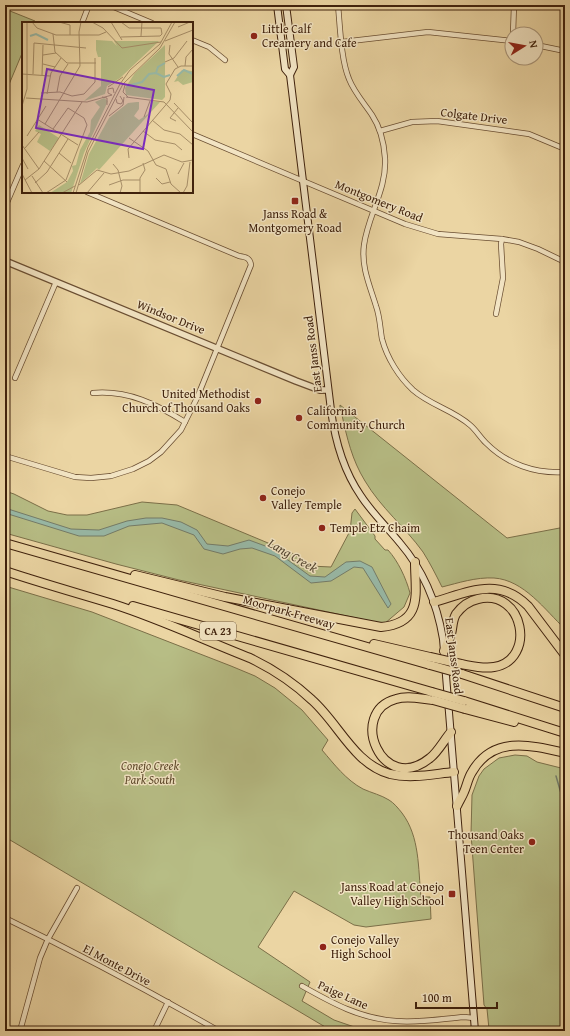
<svg xmlns="http://www.w3.org/2000/svg" width="570" height="1036" viewBox="0 0 570 1036" font-family="'Gentium Book Plus',serif">
  <style>
    .green { fill: #b7bd85; stroke: #7b6f48 }
    .water { fill: #98b9a7; stroke: #747c69 }
    .lines { fill: none; stroke-linecap: round; stroke-linejoin: round }
    .stream { stroke: #747c69; stroke-width: 1.5 }
    .minor-casing { stroke: #6a4e32; stroke-width: 6 }
    .tertiary-casing { stroke: #6a4e32; stroke-width: 8 }
    .secondary-casing { stroke: #3f210c; stroke-width: 8 }
    .motorway-casing { stroke: #3f210c; stroke-width: 10 }
    .minor { stroke: #f2e4c3; stroke-width: 4.5 }
    .tertiary { stroke: #f2e4c3; stroke-width: 5.5 }
    .secondary { stroke: #f2e4c3; stroke-width: 6 }
    .motorway { stroke: #ebd5a3; stroke-width: 8 }
    .motorway-bridge-casing { stroke: #3f210c; stroke-width: 10; stroke-linecap: butt }
    .motorway-bridge { stroke: #ebd5a3; stroke-width: 8 }
    .poi-dot { fill: #8f2418; stroke: #f2e4c3; stroke-width: 1.5 }
    .labels { text-anchor: middle; stroke-width: 3; stroke-linejoin: round; paint-order: stroke }
    .shield { fill: #f2e4c3; stroke: #755c43; stroke-width: 1 }
    .shield-label { font-size: 11px; font-weight: bold; fill: #3f210c }
    .poi-label { font-size: 12px; fill: #3f210c; stroke: #f2e4c3; text-anchor: start }
    .street-label { font-size: 12px; fill: #3f210c; stroke: #f2e4c3 }
    .park-label { font-size: 12px; font-style: italic; fill: #5d482a; stroke: #f2e4c3 }
    .water-label { font-size: 13px; font-style: italic; fill: #554733; stroke: #f2e4c3 }
    .inset-river { fill: none; stroke: #98b9a7; stroke-width: 2 }
    .inset-road { fill: none; stroke: #a68d67; stroke-width: 1 }
    .view { fill: #7b2cbf; fill-opacity: 0.15; stroke: #7b2cbf; stroke-width: 2 }
    .inset-edge { fill: none; stroke: #3f210c; stroke-width: 2 }
  </style>
  <rect width="100%" height="100%" fill="#ebd5a3"/>
  <filter id="stains"><feTurbulence type="fractalNoise" baseFrequency=".005" numOctaves="4"/><feColorMatrix values="0 0 0 0 .2 0 0 0 0 .09 0 0 0 0 .02 0 0 0 .5 -.17"/></filter>
  <radialGradient id="worn" r=".72"><stop offset=".6" stop-color="#630" stop-opacity="0"/><stop offset="1" stop-color="#630" stop-opacity=".3"/></radialGradient>
  <g class="green">
    <path d="M5,9l30,12v2h-12v28l-18,43z"/>
    <path d="M340,405l167,133 58,-11v102c-20,-19 -41,-49 -71,-51 -18,-1 -36,5 -52,9 -6,-12 -12,-24 -19,-35 -18,-25 -42,-44 -58,-71 -13,-21 -18,-43 -23,-66l1,-2 -3,-4z"/>
    <path d="M5,491l9,3 34,17 19,4h20l55,-13 35,3 115,48 18,13 21,1 19,-36 2,-18 3,-4 20,27v3l10,11h3c10,11 18,28 22,43l-6,14 -20,17 -205,-44 -63,-16 -111,-31z"/>
    <path d="M5,586l87,26 139,54 24,10 20,12 27,22 26,30 -6,10c12,14 24,30 41,39 9,4 18,6 26,11 5,3 9,8 13,13 18,24 16,55 19,84h9l1,22 -65,8 -12,-2 -60,-34 -36,56 52,35 -8,19 32,19 32,11h-34l-327,-194z"/>
    <path d="M515,755l12,1 10,6 28,7v262h-77l1,-2 -2,-20 -3,-4 -13,-171 1,-39 7,-19 5,-7 15,-11z"/>
  </g>
  <path class="water" d="M5,508l66,21 28,1 28,-9 19,-3h16l19,4 16,8 10,14 21,2 21,-6 19,7 13,8 29,21 15,1 21,-15 14,-1 12,6 19,37 -3,4 -25,-40 -9,-1 -23,14 -20,2 -36,-27 -23,-8 -12,1 -17,5 -19,-5 -10,-14 -32,-12 -33,3 -25,10h-25l-74,-23z"/>
  <g class="lines">
    <path class="stream" d="M556,776l9,31"/>
    <defs>
      <g id="minor">
        <path d="M109,5l43,18"/>
        <path d="M338,5c2,21 3,55 11,74 5,13 15,24 23,36 8,12 12,28 13,43 2,31 -17,57 -21,87 -3,22 6,41 12,61 4,11 4,22 6,33 5,19 17,38 31,51 17,15 40,20 57,35 6,5 10,12 16,18 21,21 49,31 79,29"/>
        <path d="M82,23l7,-18"/>
        <path d="M513,34l1,-29"/>
        <path d="M192,40l17,7 16,13"/>
        <path d="M342,42l86,-10 84,9"/>
        <path d="M536,45l29,6"/>
        <path d="M380,131l32,-9 25,-1 92,13 36,15"/>
        <path d="M192,134l213,90 33,10 64,5 17,3 19,7 27,13"/>
        <path d="M5,207l18,-42"/>
        <path d="M496,314l7,-36 -2,-34 1,-5"/>
        <path d="M15,378l41,-96"/>
        <path d="M93,393c35,-3 63,11 92,29"/>
        <path d="M5,456l70,21 16,1 20,-2 22,-7 16,-8 12,-9 20,-22 16,-32 54,-133c-1,-7 -5,-8 -12,-9l-152,-64"/>
        <path d="M5,918c72,35 144,73 214,113"/>
        <path d="M302,986c30,17 59,33 94,35 22,2 45,-2 68,-4l10,1"/>
        <path d="M20,1031l20,-73 8,-19 29,-51"/>
        <path d="M154,1031l14,-29"/>
      </g>
      <path id="tertiary" d="M5,261l291,120 24,9h8"/>
      <g id="secondary">
        <path d="M277,5l8,64 5,6"/>
        <path d="M286,5l8,62 -4,8 41,335c4,31 12,60 30,86 11,17 26,31 39,47 24,28 37,60 43,96l32,392"/>
      </g>
      <g id="motorway">
        <path d="M5,543l425,122"/>
        <path d="M5,571c36,12 72,22 108,33 47,15 91,36 137,54 23,11 43,24 62,42 27,24 42,64 78,74 21,5 43,0 64,-2"/>
        <path d="M135,575l90,22 156,30c43,-4 34,-34 34,-65"/>
        <path d="M434,602c35,-10 64,-26 94,4l37,49"/>
        <path d="M133,606l299,86"/>
        <path d="M374,644l56,13"/>
        <path d="M444,651c2,-5 5,-11 7,-17 2,-7 1,-13 5,-20 6,-8 13,-13 22,-15 46,-11 59,61 16,68 -11,2 -22,-1 -33,-3"/>
        <path d="M462,674l103,34"/>
        <path d="M433,700c-12,-1 -25,-5 -37,-1 -49,13 -14,98 34,59 8,-6 14,-18 21,-26"/>
        <path d="M464,701l101,32"/>
        <path d="M465,709l49,13"/>
        <path d="M457,806c2,-5 5,-9 7,-14 3,-7 4,-14 8,-20 21,-37 59,-27 93,-19"/>
      </g>
    </defs>
    <use href="#minor" class="minor-casing"/>
    <use href="#tertiary" class="tertiary-casing"/>
    <use href="#secondary" class="secondary-casing"/>
    <use href="#motorway" class="motorway-casing"/>
    <use href="#minor" class="minor"/>
    <use href="#tertiary" class="tertiary"/>
    <use href="#secondary" class="secondary"/>
    <use href="#motorway" class="motorway"/>
    <defs>
      <g id="motorway-bridge">
        <path d="M430,657l31,7"/>
        <path d="M430,665l32,9"/>
        <path d="M432,692l32,9"/>
        <path d="M433,700l32,9"/>
      </g>
    </defs>
    <use href="#motorway-bridge" class="motorway-bridge-casing"/>
    <use href="#motorway-bridge" class="motorway-bridge"/>
  </g>
  <g class="poi-dot">
    <circle cx="254" cy="36" r="4"/>
    <rect x="291" y="197" width="8" height="8" rx="2"/>
    <circle cx="258" cy="401" r="4"/>
    <circle cx="299" cy="418" r="4"/>
    <circle cx="263" cy="498" r="4"/>
    <circle cx="322" cy="528" r="4"/>
    <circle cx="532" cy="842" r="4"/>
    <rect x="448" y="890" width="8" height="8" rx="2"/>
    <circle cx="323" cy="947" r="4"/>
  </g>
  <g class="labels">
    <rect class="shield" x="200" y="622" width="36" height="18" rx="3"/>
    <g class="shield-label">
      <text x="218" y="635">CA 23</text>
    </g>
    <g class="poi-label">
      <text x="262" y="33">Little Calf<tspan x="262" dy="14">Creamery and Cafe</tspan></text>
      <text x="295" y="218" text-anchor="middle">Janss Road &amp;<tspan x="295" dy="14">Montgomery Road</tspan></text>
      <text x="250" y="398" text-anchor="end">United Methodist<tspan x="250" dy="14">Church of Thousand Oaks</tspan></text>
      <text x="307" y="415">California<tspan x="307" dy="14">Community Church</tspan></text>
      <text x="271" y="495">Conejo<tspan x="271" dy="14">Valley Temple</tspan></text>
      <text x="330" y="532">Temple Etz Chaim</text>
      <text x="524" y="839" text-anchor="end">Thousand Oaks<tspan x="524" dy="14">Teen Center</tspan></text>
      <text x="444" y="891" text-anchor="end">Janss Road at Conejo<tspan x="444" dy="14">Valley High School</tspan></text>
      <text x="331" y="944">Conejo Valley<tspan x="331" dy="14">High School</tspan></text>
    </g>
    <g class="street-label">
      <text transform="translate(474 116) rotate(7)" y="4">Colgate Drive</text>
      <text transform="translate(379 201) rotate(22)" y="4">Montgomery Road</text>
      <text transform="translate(171 317) rotate(22)" y="4">Windsor Drive</text>
      <text transform="translate(313 354) rotate(-97)" y="4">East Janss Road</text>
      <text transform="translate(289 612) rotate(16)" y="4">Moorpark Freeway</text>
      <text transform="translate(454 656) rotate(83)" y="4">East Janss Road</text>
      <text transform="translate(117 965) rotate(28)" y="4">El Monte Drive</text>
      <text transform="translate(343 995) rotate(24)" y="4">Paige Lane</text>
    </g>
    <g class="park-label">
      <text x="150" y="770">Conejo Creek<tspan x="150" dy="14">Park South</tspan></text>
    </g>
    <g class="water-label">
      <text transform="translate(293 555) rotate(30)" y="5">Lang Creek</text>
    </g>
  </g>
  <g transform="translate(22 22)">
    <rect width="171" height="171" fill="#ebd5a3"/>
    <path d="M74,18l16,1 5,5 -3,-5h45l-39,37 -13,8 -2,8 -21,7 17,-15v-29h-3l-2,-7zM143,23v52l-3,3 -36,-5 -1,-7 10,-15zM160,48l11,1v11l-10,3 -5,-4 -4,1zM82,76l4,3 -24,52 -13,40h-21l17,-11 6,-11 -1,-5 4,-1 4,-15 10,-18 1,-12 9,-13 -5,-5zM130,79l8,1 -61,68 -2,-2 -17,16 9,-30 20,-36 19,-15 9,-1h2v7l-5,7 5,4 9,-6zM17,103l20,13 -9,13 -13,-9 4,-8 -6,-3z" fill="#b7bd85"/>
    <path class="inset-river" d="M8,14l6,-2 12,6M134,51l2,-6 7,-4M155,54l7,-6 9,4M105,64l15,-4 7,-8 7,-1 8,4 6,-2"/>
    <path class="inset-road" d="M10,0l5,6 19,7h43l7,-3M37,0l11,3v10M70,0l11,6 19,20 39,-6M89,0l11,18M99,0l8,6h32l1,6 -2,2 -39,1M156,5l12,-5M31,12l2,18 12,11h29M119,14l1,-14M143,19l28,-11M148,23l-1,9 9,13M21,33l13,-2M143,40l9,-4 13,-17M21,42l12,3M163,44l1,-9 7,-8M0,47v-26M0,52l28,2M11,52l1,-31 52,5M20,53l1,-30M103,63l-2,7 5,5M86,65l15,-10M35,70l3,-16 8,-12M19,71l19,-1 12,4 12,-2 11,-12v-24M25,72l4,-21 10,-15M90,73l-4,-2v-4l5,-1 1,5M80,75l5,1v7M104,75l38,5 29,30M4,76l61,4 25,-7M94,77l1,4 4,1 2,-3 -3,-5M152,81l19,20M0,84l5,-17v-67M87,94l14,-11 1,-8M122,95l6,-16M15,97l41,26M130,98l12,10 16,4 13,11M154,99l-6,-3 8,-10M23,102l35,-58 -1,-34 2,-10M121,109l12,9 20,4 7,6M5,114l19,-30M107,116l19,13 8,14 10,4 5,15 10,9M0,123l17,24M3,126l14,-16M37,131l12,10M0,136l6,11M107,136l-1,-9 42,-49 1,-6 -5,-10 9,-15 6,-3h12M22,139l23,21M91,142l5,6 4,16 -2,7M0,152l10,19M156,152l6,-11M10,154l11,17M134,156l6,6 8,-2M3,158l14,-11 43,-67M13,161l12,-11 21,-33M57,163l18,-15 14,4 18,-3 35,-16 18,7 11,-2M87,163l14,-5h17M24,171l20,-13 21,-55 -3,-7 -16,-10 -15,21M40,171l13,-7M51,171l15,-46 32,-63 10,-14 30,-26 12,-22M54,171l12,-41 35,-68 37,-36 15,-26M65,171l17,-20M118,171v-15l5,-8 -2,-7M161,171l4,-7 3,-24"/>
    <path class="view" d="M25,47l107,21 -11,59 -107,-21z"/>
    <rect width="171" height="171" class="inset-edge"/>
  </g>
  <rect width="570" height="1036" fill="none" stroke="#ebd5a3" stroke-width="20"/>
  <rect x="6" y="6" width="558" height="1024" fill="none" stroke="#3f210c" stroke-width="2"/>
  <rect x="10" y="10" width="550" height="1016" fill="none" stroke="#3f210c"/>
  <g transform="translate(524 46) rotate(79)"><circle r="19" fill="#f2e4c3" stroke="#aa967a"/>
  <path d="M0-3L7 15L0 10L-7 15Z" fill="#8f2418"/>
  <text y="-6" font-size="11" font-weight="bold" text-anchor="middle" fill="#3f210c">N</text>
  </g>
  <path d="M416 1002v6h81v-6" fill="none" stroke="#3f210c" stroke-width="2"/>
  <text x="422" y="1002" font-size="12" fill="#3f210c" stroke="#f2e4c3" stroke-width="3" paint-order="stroke">100 m</text>
  <rect width="100%" height="100%" filter="url(#stains)"/>
  <rect width="100%" height="100%" fill="url(#worn)"/>
</svg>
